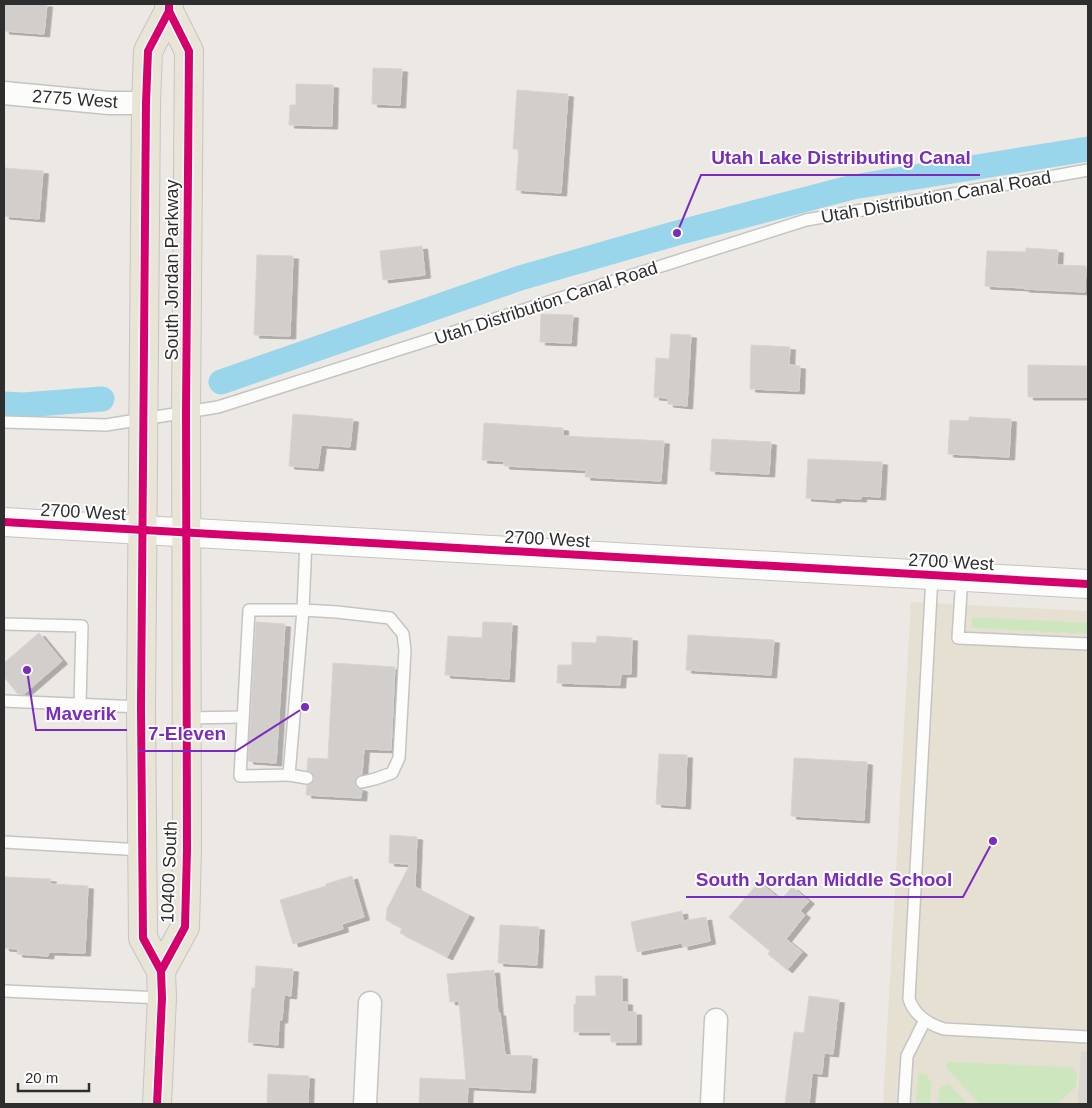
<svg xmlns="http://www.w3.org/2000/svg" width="1092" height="1108" viewBox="0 0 1092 1108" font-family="Arial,sans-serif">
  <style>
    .education { fill: #e6e0d3 }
    .green { fill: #cee6be }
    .plaza { fill: #dad6d2 }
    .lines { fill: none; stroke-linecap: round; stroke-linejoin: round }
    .canal { stroke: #99d6ec; stroke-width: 25 }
    .building { fill: #d1cecb; stroke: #d7d4d0; filter: url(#shadow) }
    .service-casing { stroke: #c5c4c5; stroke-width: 14 }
    .minor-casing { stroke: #c5c4c5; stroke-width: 25 }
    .secondary-casing { stroke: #c5c4c5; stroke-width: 30 }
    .primary-casing { stroke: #c6c5c4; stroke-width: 30 }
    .service { stroke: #fcfcfb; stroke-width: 11 }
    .minor { stroke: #fcfcfb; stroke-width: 22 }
    .secondary { stroke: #fcfcfb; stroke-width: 28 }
    .primary { stroke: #e8e4d6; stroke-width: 28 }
    .cycleway-casing { stroke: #fff; stroke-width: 11 }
    .cycleway { stroke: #d6006c; stroke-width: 8 }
    .labels { text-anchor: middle; stroke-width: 4; stroke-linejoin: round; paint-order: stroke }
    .street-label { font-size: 18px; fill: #2e2e2e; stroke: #fff }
    .leader { fill: none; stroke: #7b2cbf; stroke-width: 2 }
    .callout-dot { fill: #7b2cbf; stroke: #fff; stroke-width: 2 }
    .callout-label { font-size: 19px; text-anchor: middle; font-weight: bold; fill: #7b2cbf; stroke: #fff; stroke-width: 4; stroke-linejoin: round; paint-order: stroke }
  </style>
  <defs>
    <filter id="shadow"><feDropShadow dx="5.5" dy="3" stdDeviation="0" flood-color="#0004"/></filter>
  </defs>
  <rect width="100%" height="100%" fill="#ece8e4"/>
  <path class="education" d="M911,602l177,9v493h-205z"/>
  <g class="green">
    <path d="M972,617l116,6v11l-115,-6 -2,-2z"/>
    <path d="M947,1062l124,5 6,6 -1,14 -19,17h-77l-34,-36z"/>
    <path d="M918,1073l8,1 5,8 -1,22h-14z"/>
    <path d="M949,1084l19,20h-30l1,-16z"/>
  </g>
  <path class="plaza" d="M1081,1051l7,1v52h-10z"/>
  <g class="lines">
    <g class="canal">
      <path d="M221,382l299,-104 157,-45 176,-46 235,-38"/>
      <path d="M4,404l19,1 79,-6"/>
    </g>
  </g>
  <g class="building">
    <path d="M4,4h43l-3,30 -40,-3z"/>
    <path d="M373,68l29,1 -2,36 -28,-1z"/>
    <path d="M296,84l37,1 -1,41 -43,-1 1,-20h6z"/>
    <path d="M517,90l51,4 -7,99 -45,-3 3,-41h-6z"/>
    <path d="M4,168l39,3 -4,48 -35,-3z"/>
    <path d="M422,246l3,29 -42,5 -3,-29z"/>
    <path d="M1026,248l32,2 -1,15 29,1 -1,26 -61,-3v-1l-39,-2 2,-35 39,1z"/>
    <path d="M257,255l36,1 -3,80 -36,-1z"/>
    <path d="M541,314l32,1 -2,28 -31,-1z"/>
    <path d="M671,334l20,1 -4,71 -19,-2v-6l-14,-1 2,-39 13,1z"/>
    <path d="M751,345l39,2 -1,18 11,1 -1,25 -49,-2z"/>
    <path d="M1028,365l59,1v31h-59z"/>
    <path d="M293,414l60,5 -3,28 -29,-2 -3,23 -29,-2z"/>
    <path d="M969,417l42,2 -2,38 -61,-3 2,-34 19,1z"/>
    <path d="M484,423l79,5v8l101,5 -3,40 -76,-4 1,-7 -82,-4v-5l-22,-1z"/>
    <path d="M712,439l59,3 -2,32 -59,-3z"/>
    <path d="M808,459l74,3 -2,35 -19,-1v3l-25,-1 -1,2 -29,-2z"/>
    <path d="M256,622l29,2 -9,139 -28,-2z"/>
    <path d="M483,622l29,1 -3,56 -64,-4 3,-39 34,2z"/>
    <path d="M39,633l23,28 -38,33h-6l-14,-17v-14z"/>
    <path d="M688,635l86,5 -3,35 -85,-5z"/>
    <path d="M597,636l35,2 -1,36h-10l-1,11 -63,-2 1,-18h14v-23l24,1z"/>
    <path d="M333,663l62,4 -4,83 -27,-1 -2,25 -5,2 -2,4 1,7 6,2 -1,9 -55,-3 1,-10 5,-2 2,-4 -2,-6 -5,-3 1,-12 20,1z"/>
    <path d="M659,754l28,1 -2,51 -29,-2z"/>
    <path d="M794,758l73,4 -3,58 -73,-4z"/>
    <path d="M390,835l27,2 -2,50 54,28 -22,42 -47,-24 2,-5 -16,-8 1,-11 23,-45 -21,-1z"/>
    <path d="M352,876l12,41 -22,7 1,5 -50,15 -13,-44 46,-14v-2z"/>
    <path d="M4,877l47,2 -1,5 38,2 -3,67 -36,-1 -1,4 -31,-2 1,-5 -14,-1z"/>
    <path d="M759,882l22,18 11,-13 17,14 -9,10 5,4 -19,24 16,13 -15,18 -19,-16 2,-3 -41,-34z"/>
    <path d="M682,911l1,10 23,-4 4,24 -27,6 -1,-4 -45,9 -6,-30z"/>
    <path d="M500,925l39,2 -2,38 -39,-2z"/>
    <path d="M256,966l37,3 -2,27 -7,-1 -2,25h-3l-1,25 -30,-3 4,-54h3z"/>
    <path d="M494,970l4,43h2l5,42 27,1 -2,34 -62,-3 -1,17h-48l1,-26 46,2 -7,-79 -9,1 -3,-28z"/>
    <path d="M595,976h27v26h5v10h9v30h-25v-10h-37v-28h2v-8h20z"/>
    <path d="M809,996l30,4 -6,54 -9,-1 -2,21 -10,-1 -3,31h-24l9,-72 10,1z"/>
    <path d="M268,1074l41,2 -1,28h-41z"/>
  </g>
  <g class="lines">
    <defs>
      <g id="service">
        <path d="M4,422l102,3 112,-18 588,-187 282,-50"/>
        <path d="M306,540l-3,70 -14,165 -49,1 9,-166h54l34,2 53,6 13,16 2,16 -6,108 -7,15 -17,6 -13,3"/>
        <path d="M932,576l-23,423c5,16 19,25 35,30l144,8"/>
        <path d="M962,577l-4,61 130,6"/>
        <path d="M4,624l78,2 -2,78"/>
        <path d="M4,701l137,6"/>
        <path d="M186,718l57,-1"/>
        <path d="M289,775l18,3"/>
        <path d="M4,842l138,8"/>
        <path d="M4,991l158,7"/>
        <path d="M904,1104l3,-48 18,-36"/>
      </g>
      <g id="minor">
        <path d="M4,93l105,10h37"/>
        <path d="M365,1104l5,-101"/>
        <path d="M712,1104l4,-84"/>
      </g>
      <path id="secondary" d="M4,522l1084,62"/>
      <g id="primary">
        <path d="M161,971l24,-44 2,-77 -1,-439 3,-360 -20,-40"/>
        <path d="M157,1104l5,-106 -1,-27 -18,-33 -2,-231 5,-604 2,-52 21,-40v-7"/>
      </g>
    </defs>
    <use href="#service" class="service-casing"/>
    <use href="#minor" class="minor-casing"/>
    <use href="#secondary" class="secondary-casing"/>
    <use href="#primary" class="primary-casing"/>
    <use href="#service" class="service"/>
    <use href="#minor" class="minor"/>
    <use href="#secondary" class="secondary"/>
    <use href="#primary" class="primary"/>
    <defs>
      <g id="cycleway">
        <path d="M4,522l1084,62"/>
        <path d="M161,971l24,-44 2,-77 -1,-439 3,-360 -20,-40"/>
        <path d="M157,1104l5,-106 -1,-27 -18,-33 -2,-231 5,-604 2,-52 21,-40v-7"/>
      </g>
    </defs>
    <use href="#cycleway" class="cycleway-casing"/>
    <use href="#cycleway" class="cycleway"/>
  </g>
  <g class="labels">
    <g class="street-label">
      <text transform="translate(75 99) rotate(4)" y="6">2775 West</text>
      <text transform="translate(936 197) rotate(-10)" y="6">Utah Distribution Canal Road</text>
      <text transform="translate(172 270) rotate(-90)" y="6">South Jordan Parkway</text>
      <text transform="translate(546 303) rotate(-18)" y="6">Utah Distribution Canal Road</text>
      <text transform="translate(83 512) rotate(3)" y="6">2700 West</text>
      <text transform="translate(547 539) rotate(3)" y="6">2700 West</text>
      <text transform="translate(951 562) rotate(3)" y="6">2700 West</text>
      <text transform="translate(169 872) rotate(-88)" y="6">10400 South</text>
    </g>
  </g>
  <path class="leader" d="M677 233L701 175H980M27 670L36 730H127M305 707L236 751H138M993 841L963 897H686"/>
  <g class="callout-dot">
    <circle cx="677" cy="233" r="5"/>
    <circle cx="27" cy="670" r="5"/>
    <circle cx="305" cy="707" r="5"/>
    <circle cx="993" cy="841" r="5"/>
  </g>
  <g class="callout-label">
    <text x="841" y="164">Utah Lake Distributing Canal</text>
    <text x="81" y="720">Maverik</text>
    <text x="187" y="740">7-Eleven</text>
    <text x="824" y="886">South Jordan Middle School</text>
  </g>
  <rect width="1092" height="1108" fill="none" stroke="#2e2e2e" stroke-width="10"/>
  <path d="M18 1083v8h71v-8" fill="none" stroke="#2e2e2e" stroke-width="2.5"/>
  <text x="25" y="1083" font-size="15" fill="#2e2e2e" stroke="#ffffff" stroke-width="4" paint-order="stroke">20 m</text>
</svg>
